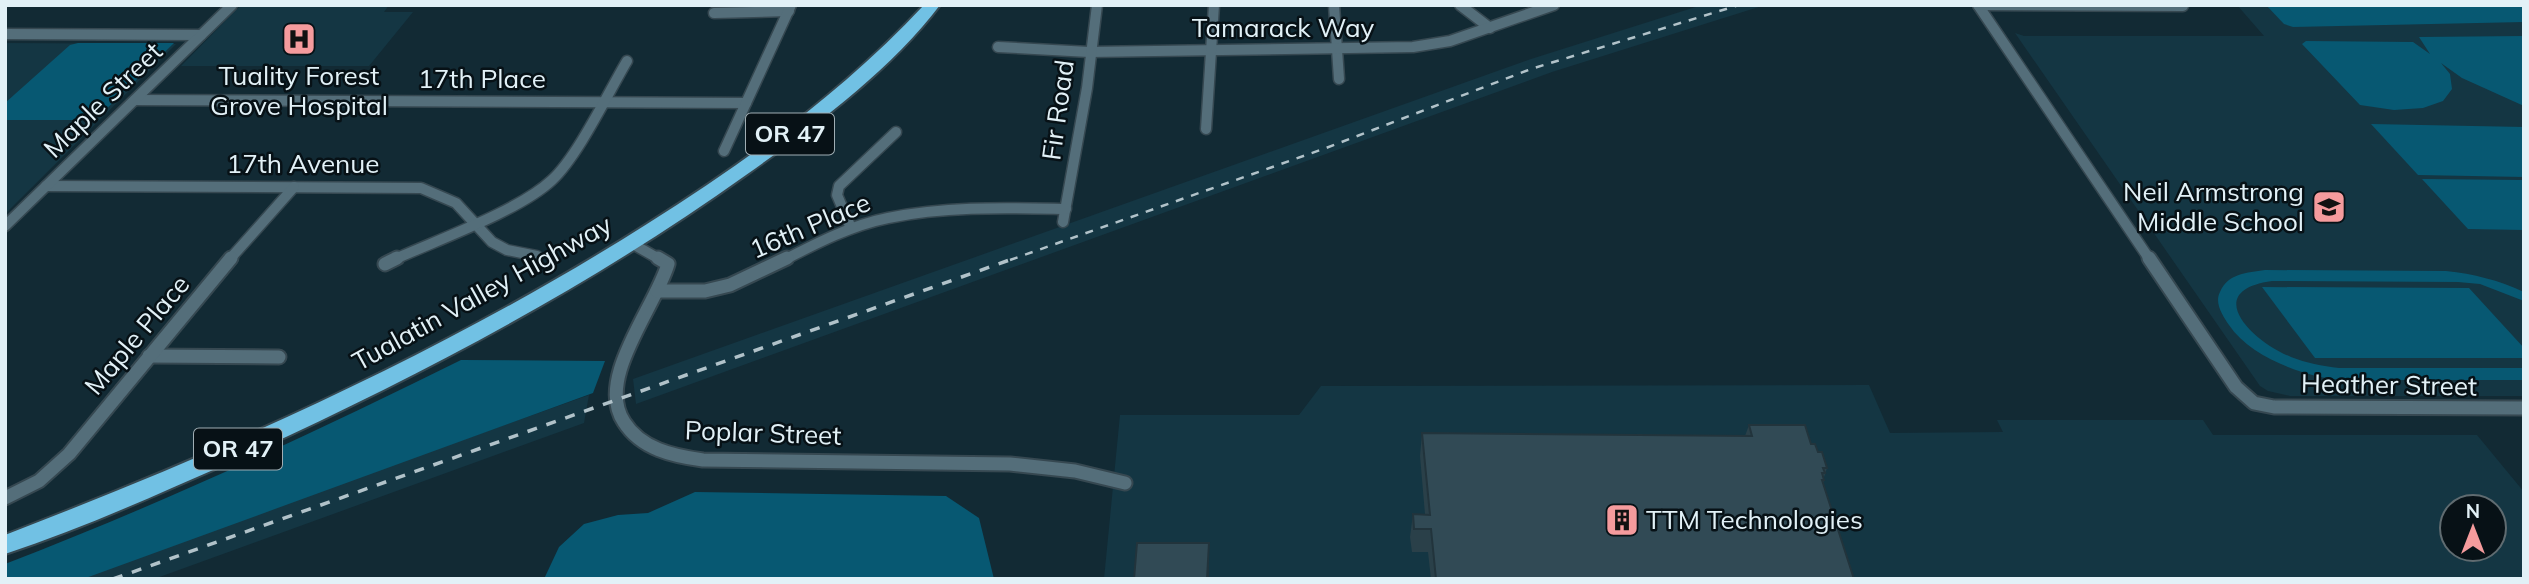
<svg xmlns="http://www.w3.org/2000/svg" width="2529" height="584" viewBox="0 0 2529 584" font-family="Mulish,sans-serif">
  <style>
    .built { fill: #143643; fill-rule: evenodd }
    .green { fill: #075872 }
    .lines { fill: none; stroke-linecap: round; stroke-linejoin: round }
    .minor-far1-casing { stroke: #364851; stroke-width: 13 }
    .minor-casing { stroke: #364851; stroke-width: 17 }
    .highway-casing { stroke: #364851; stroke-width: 4 }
    .minor-far1 { stroke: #546e7a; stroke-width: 10 }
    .minor { stroke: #546e7a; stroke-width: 13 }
    .highway { fill: #71c1e4; fill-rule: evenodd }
    .rail-far1 { stroke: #b1c2c9; stroke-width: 2.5; stroke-dasharray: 8 8; stroke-linecap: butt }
    .rail { stroke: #b1c2c9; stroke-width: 3.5; stroke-dasharray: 10 10; stroke-linecap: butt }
    .wall { fill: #2a4049 }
    .shaded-wall { fill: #22343c }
    .building { fill: #314a55; stroke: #22343c; stroke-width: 2 }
    .labels { text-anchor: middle; stroke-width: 5; stroke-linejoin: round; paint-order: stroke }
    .shield { fill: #071116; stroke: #a0aeb4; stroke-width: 2 }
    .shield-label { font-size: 24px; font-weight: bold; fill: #e2f1f7 }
    .street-label { font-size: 26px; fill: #e2f1f7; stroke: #071116 }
    .poi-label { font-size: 26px; fill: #e2f1f7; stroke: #071116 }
  </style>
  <rect width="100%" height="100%" fill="#122a34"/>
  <g class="built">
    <path d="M241,5h148l-5,7h29l-44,54h-188z"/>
    <path d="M1702,5h63l-213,67 -916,332 -3,-25 898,-320z"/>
    <path d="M2237,5h287v391h-234l-22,-5 -8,-5 -245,-353 9,3h240z"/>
    <path d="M5,43l171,1 -171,170z"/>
    <path d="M1869,385l21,48 113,-1 -6,-12h206l10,15h264l47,57v87h-1420l16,-164h179l22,-29zM2452,507h42v42h-42z"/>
    <path d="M589,395l-5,28 -430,156h-82z"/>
  </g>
  <g class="green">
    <path d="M2266,5h258v17l-231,5 -9,-3z"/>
    <path d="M2524,36v70l-62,-28 -21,-15 9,11 2,15 -9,12 -20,7 -29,2 -34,-5 -58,-61 4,-3 107,1 17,12 -11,-17z"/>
    <path d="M78,43h96l-79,77h-90v-17l65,-58z"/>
    <path d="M2371,124l153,3v50l-106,-2z"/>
    <path d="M2422,179l102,1v50l-56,-1z"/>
    <path d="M2265,270l181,1c28,3 52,9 78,21v9l-44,-17 -22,-2 -186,-1c-72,10 -19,61 19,76 15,6 31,9 48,11h185v12c-43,0 -86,0 -129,0 -26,0 -54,2 -79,-4 -31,-8 -69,-24 -87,-51 -6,-9 -15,-22 -9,-33 8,-19 27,-19 45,-22z"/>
    <path d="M2262,287l207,1 55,60v10h-209z"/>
    <path d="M461,360l144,1 -12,32 -510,186h-78v-15c156,-60 307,-130 456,-204z"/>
    <path d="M695,492l251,4 33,22 15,61h-450l15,-32 25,-23 34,-9 30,-2z"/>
  </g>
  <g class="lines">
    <defs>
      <g id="minor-far1">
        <path d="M1334,5l5,74"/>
        <path d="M1460,5l30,23"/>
        <path d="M1978,5l172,255"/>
        <path d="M1978,5l205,1"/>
        <path d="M714,13l75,-2"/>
        <path d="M5,34l196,1"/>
        <path d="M998,47l91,5 324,-5 37,-6 104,-36"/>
        <path d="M135,100l611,3"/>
        <path d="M1206,129l8,-124"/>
        <path d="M724,151l67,-146"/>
        <path d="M46,186l375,2 35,15 36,39 15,8 30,6"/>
        <path d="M1063,222l24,-134 10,-83"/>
        <path d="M5,226l227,-221"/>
        <path d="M851,228l-14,-33 2,-9 57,-54"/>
        <path d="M631,243l30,17"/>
        <path d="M229,260l65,-73"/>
        <path d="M393,260c44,-20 126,-49 159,-80 26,-24 56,-87 75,-119"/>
        <path d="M784,260c33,-17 68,-35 104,-42 60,-12 118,-10 178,-9"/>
      </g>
      <g id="minor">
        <path d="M658,258l10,6c-13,44 -73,115 -44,158 17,27 49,34 79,38l307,4 65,7 50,12"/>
        <path d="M2149,258l87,129 18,16 20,4 250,1"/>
        <path d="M385,264l12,-6"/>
        <path d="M657,291h48l25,-6 57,-27"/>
        <path d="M149,356l130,1"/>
        <path d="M5,498l34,-17 30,-27 162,-196"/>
      </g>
      <path id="highway" d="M924,5h16c-51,67 -125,121 -194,170 -161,115 -337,207 -517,288 -73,32 -148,66 -224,91v-19c223,-86 440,-183 642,-311 100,-63 196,-132 277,-219z"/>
    </defs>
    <use href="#minor-far1" class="minor-far1-casing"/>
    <use href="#minor" class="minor-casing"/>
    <use href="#highway" class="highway-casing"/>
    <use href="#minor-far1" class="minor-far1"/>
    <use href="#minor" class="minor"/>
    <use href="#highway" class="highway"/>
    <path class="rail-far1" d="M1010,260l316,-112 205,-79 208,-64"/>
    <path class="rail" d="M113,579l902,-321"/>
  </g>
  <path class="wall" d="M1749,425l62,19 7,8 9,16 -3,9v3l-1,3 31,96h-423l-3,-27h-16l-2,-15 3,-23h12l-5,-58 2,-23 323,3z"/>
  <path class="shaded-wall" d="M1209,543v36h-2z"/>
  <g class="building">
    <path d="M1749,425h56l6,19h4l3,8h4l5,16h-4l2,5h-3l2,7h-2l32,99h-418l-5,-50h-17l-1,-15 17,1 -8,-82 330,3z"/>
    <path d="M1137,543h72l-2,36h-73z"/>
  </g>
  <defs>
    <symbol id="hospital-square" viewBox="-11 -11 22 22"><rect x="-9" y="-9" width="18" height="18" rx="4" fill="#f59b9d" stroke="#071116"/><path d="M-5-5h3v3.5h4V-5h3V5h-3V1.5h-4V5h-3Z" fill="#111"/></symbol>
    <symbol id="school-square" viewBox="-11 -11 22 22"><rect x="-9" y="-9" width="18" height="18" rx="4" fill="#f59b9d" stroke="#071116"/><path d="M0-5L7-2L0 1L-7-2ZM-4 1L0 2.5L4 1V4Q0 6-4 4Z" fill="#111"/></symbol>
    <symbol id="building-square" viewBox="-11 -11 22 22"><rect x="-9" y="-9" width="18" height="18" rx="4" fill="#f59b9d" stroke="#071116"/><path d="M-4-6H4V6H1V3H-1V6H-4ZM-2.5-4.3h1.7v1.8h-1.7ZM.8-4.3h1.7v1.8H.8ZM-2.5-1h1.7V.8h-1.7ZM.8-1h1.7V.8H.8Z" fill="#111"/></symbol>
  </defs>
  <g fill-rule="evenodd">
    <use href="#hospital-square" x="280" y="20" width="38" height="38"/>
    <use href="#school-square" x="2310" y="188" width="38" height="38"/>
    <use href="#building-square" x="1603" y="501" width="38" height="38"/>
  </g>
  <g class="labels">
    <g class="shield">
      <rect x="746" y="113.5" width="88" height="41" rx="5"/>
      <rect x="194" y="428.5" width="88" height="41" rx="5"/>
    </g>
    <g class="shield-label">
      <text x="790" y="142">OR 47</text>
      <text x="238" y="457">OR 47</text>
    </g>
    <g class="street-label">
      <text x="1283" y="37">Tamarack Way</text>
      <text x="482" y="88">17th Place</text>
      <text transform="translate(103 100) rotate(-44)" y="9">Maple Street</text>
      <text transform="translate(1058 110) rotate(-82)" y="9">Fir Road</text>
      <text x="303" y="173">17th Avenue</text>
      <text transform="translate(810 226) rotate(-23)" y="9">16th Place</text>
      <text transform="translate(482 293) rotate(-29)" y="9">Tualatin Valley Highway</text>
      <text transform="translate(137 335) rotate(-50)" y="9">Maple Place</text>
      <text transform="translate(2389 385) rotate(1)" y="9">Heather Street</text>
      <text transform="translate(763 433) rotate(2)" y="9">Poplar Street</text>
    </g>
    <g class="poi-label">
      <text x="299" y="85">Tuality Forest<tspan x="299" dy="30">Grove Hospital</tspan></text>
      <text x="2304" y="201" text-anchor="end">Neil Armstrong<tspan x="2304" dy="30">Middle School</tspan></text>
      <text x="1646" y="529" text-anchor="start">TTM Technologies</text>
    </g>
  </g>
  <rect width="2529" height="584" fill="none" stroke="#e2f1f7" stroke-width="14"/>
  <g transform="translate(2473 528)"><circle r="33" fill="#071116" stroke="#5f6b70" stroke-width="2"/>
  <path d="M0-5L12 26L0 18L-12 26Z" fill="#f59b9d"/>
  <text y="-10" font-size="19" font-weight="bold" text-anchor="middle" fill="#e2f1f7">N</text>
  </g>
</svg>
